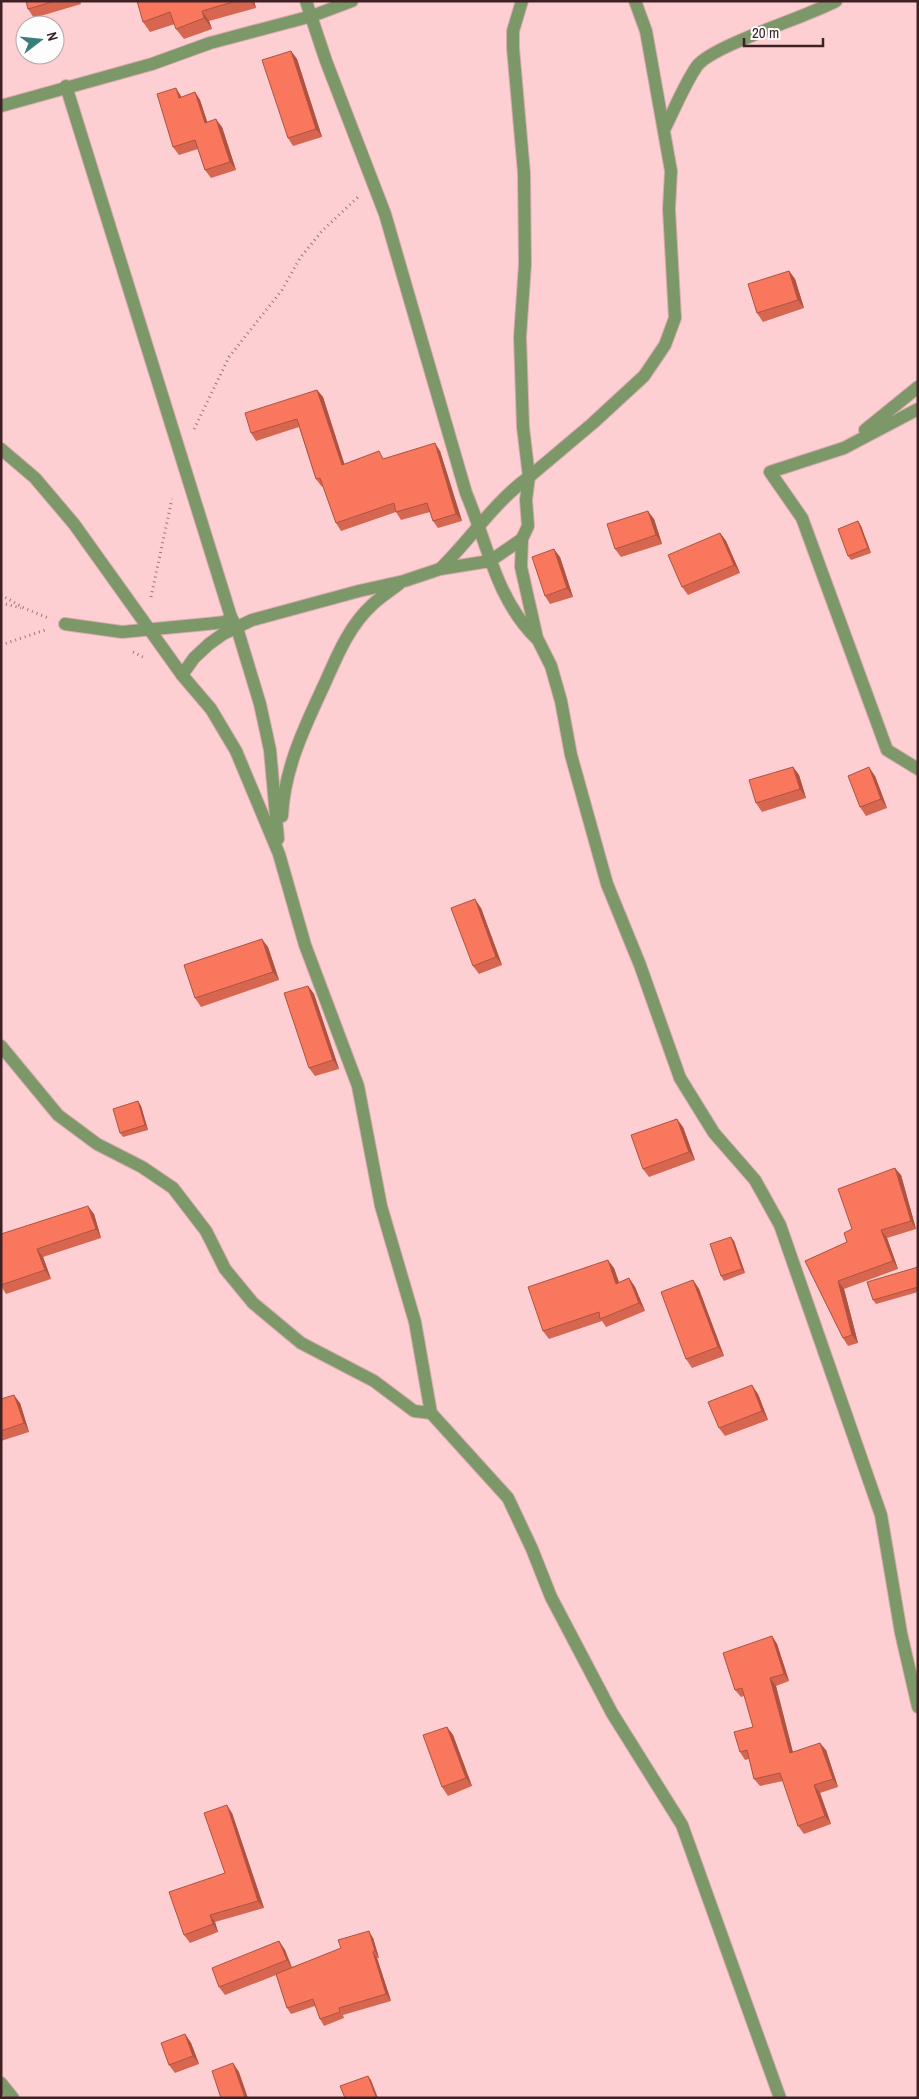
<svg xmlns="http://www.w3.org/2000/svg" width="919" height="2099" viewBox="0 0 919 2099" font-family="'Archivo Narrow',sans-serif">
  <style>
    .lines { fill: none; stroke-linecap: round; stroke-linejoin: round }
    .minor-casing { stroke: #d8acaf; stroke-width: 14 }
    .path { stroke: #9c767a; stroke-width: 3; stroke-dasharray: 1 4; stroke-linecap: butt }
    .minor { stroke: #7c9768; stroke-width: 12 }
    .wall { fill: #d66650 }
    .shaded-wall { fill: #ae5341 }
    .building { fill: #f9775d; stroke: #ae5341 }
  </style>
  <rect width="100%" height="100%" fill="#fecfd2"/>
  <g class="lines">
    <defs>
      <g id="minor">
        <path d="M306,1l20,60 59,153 81,279c21,49 30,106 70,145"/>
        <path d="M635,1l11,30 25,140 -2,38 6,109 -10,27 -21,31 -51,47 -64,54 -3,23 2,26 -6,13 -1,28 16,71 14,28 10,35 10,54 36,129 33,81 40,113 34,55 41,47 25,45 101,290 20,118 17,74"/>
        <path d="M66,86l165,531 6,11 23,76 10,46 8,89"/>
        <path d="M1,106l151,-42 58,-21 102,-27 40,-15"/>
        <path d="M665,128c10,-20 19,-43 32,-62 16,-21 110,-49 139,-65"/>
        <path d="M918,409l-74,39 -74,24 32,46 85,232 31,19"/>
        <path d="M865,430l53,-43"/>
        <path d="M1,449l34,29 39,46 108,151 29,34 25,42 43,103 26,91 53,141 23,120 34,116 16,91 77,85 24,51 19,48 61,116 70,112 98,273"/>
        <path d="M440,569c31,-30 54,-67 89,-92l-6,-50 -3,-90 5,-73 -1,-91 -11,-125v-17l9,-30"/>
        <path d="M65,624l57,8 85,-8 18,-2 6,-5"/>
        <path d="M182,675l12,-17 15,-14 14,-10 29,-14 107,-29 45,-10 36,-12 50,-8 32,-22"/>
        <path d="M282,816c2,-47 23,-90 43,-133 12,-27 24,-57 47,-78 8,-8 18,-14 27,-21"/>
        <path d="M1,1046l57,69 39,29 45,23 31,21 33,43 19,38 28,34 48,40 73,38 40,30 17,2"/>
        <path d="M1,2083l12,15"/>
      </g>
    </defs>
    <use href="#minor" class="minor-casing"/>
    <g class="path">
      <path d="M194,429l35,-72 53,-67 18,-32 22,-27 36,-34"/>
      <path d="M1,595l23,13 24,10"/>
      <path d="M151,597l21,-98"/>
      <path d="M1,603l20,5"/>
      <path d="M1,645l47,-16"/>
      <path d="M133,652l12,6"/>
    </g>
    <use href="#minor" class="minor"/>
  </g>
  <g class="wall">
    <path d="M26,1h54l1,3 -47,14 -6,-9z"/>
    <path d="M137,1h117l2,7 -47,13 3,8 -28,10 -8,-10 -1,-5 -25,8 -7,-10z"/>
    <path d="M291,51l6,8 25,78 -29,9 -5,-8z"/>
    <path d="M195,92l5,8 7,22 15,5 14,43 -25,8 -6,-8 -7,-21 -19,6 -6,-8 9,-50z"/>
    <path d="M789,271l6,8 9,29 -41,14 -6,-9z"/>
    <path d="M317,390l6,7 21,67 96,-13 22,70 -24,7 -5,-7 -3,-9 -29,8 -5,-8 -55,19 -5,-8 -13,-37 -1,1 -6,-8 -17,-52 -43,14 -5,-8z"/>
    <path d="M654,519l8,25 -41,13 -6,-8z"/>
    <path d="M858,521l3,5 10,27 -20,7 -3,-4z"/>
    <path d="M720,533l6,8 14,32 -52,22 -6,-8z"/>
    <path d="M560,557l13,40 -23,7 -5,-8z"/>
    <path d="M793,767l6,8 7,23 -44,14 -6,-9z"/>
    <path d="M875,776l12,32 -21,8 -6,-9z"/>
    <path d="M481,908l21,57 -23,9 -6,-8z"/>
    <path d="M268,947l11,33 -78,27 -6,-9z"/>
    <path d="M308,986l6,8 25,75 -24,7 -6,-8z"/>
    <path d="M138,1101l3,5 7,24 -25,7 -3,-4z"/>
    <path d="M683,1127l12,33 -46,17 -6,-8z"/>
    <path d="M901,1175l15,54 -29,9 11,31 -54,20 14,54 -10,3 -5,-8 -38,-77 42,-19 5,-13z"/>
    <path d="M94,1214l7,24 -58,19 8,22 -45,15 -5,-8v-52z"/>
    <path d="M734,1241l11,32 -21,8 -3,-5z"/>
    <path d="M918,1267v25l-42,12 -3,-4z"/>
    <path d="M614,1268l5,14 10,-4 6,9 10,24 -39,16 -4,-6 -53,18 -6,-8z"/>
    <path d="M693,1280l6,9 25,67 -32,12 -6,-9z"/>
    <path d="M758,1394l10,26 -43,16 -6,-8z"/>
    <path d="M1,1399l19,4 9,29 -28,9z"/>
    <path d="M772,1636l5,8 12,37 -13,5 17,66 33,-2 12,37 -18,6 11,31 -27,10 -6,-8 -15,-45 -23,5 -6,-7 -5,-20 -4,1 -5,-8 13,-25 -9,-31 -3,1 -6,-7z"/>
    <path d="M447,1727l6,8 19,51 -24,10 -6,-9z"/>
    <path d="M232,1813l32,95 -49,14 3,10 -28,11 -6,-8 41,-62z"/>
    <path d="M373,1938l6,20h-2l14,43 -48,14 1,3 -20,8 -4,-7 -5,-13 -24,8 -4,-6 -11,-33 -51,20 -6,-8 60,-46 6,9 7,17z"/>
    <path d="M185,2034l6,9 8,21 -24,9 -6,-8z"/>
  </g>
  <g class="shaded-wall">
    <path d="M251,1h3l2,7z"/>
    <path d="M202,11l7,10 3,8 -8,-11z"/>
    <path d="M291,51l6,8 25,78 -6,-8z"/>
    <path d="M176,88l5,8 3,10 -5,-8z"/>
    <path d="M195,92l5,8 10,30 -5,-7z"/>
    <path d="M216,119l6,8 14,43 -6,-8z"/>
    <path d="M789,271l6,8 9,29 -6,-8z"/>
    <path d="M317,390l6,7 24,75 -5,-7z"/>
    <path d="M435,443l5,8 22,70 -6,-7z"/>
    <path d="M648,511l6,8 8,25 -6,-9z"/>
    <path d="M858,521l3,5 10,27 -3,-5z"/>
    <path d="M720,533l6,8 14,32 -6,-8z"/>
    <path d="M554,549l6,8 13,40 -6,-9z"/>
    <path d="M793,767l6,8 7,23 -6,-9z"/>
    <path d="M869,767l6,9 12,32 -6,-9z"/>
    <path d="M475,899l6,9 21,57 -6,-8z"/>
    <path d="M262,939l6,8 11,33 -6,-8z"/>
    <path d="M308,986l6,8 25,75 -6,-9z"/>
    <path d="M138,1101l3,5 7,24 -3,-5z"/>
    <path d="M677,1119l6,8 12,33 -6,-8z"/>
    <path d="M895,1168l6,7 15,54 -5,-8z"/>
    <path d="M88,1206l6,8 7,24 -5,-9z"/>
    <path d="M881,1230l6,8 11,31 -5,-8z"/>
    <path d="M731,1237l3,4 11,32 -3,-4z"/>
    <path d="M37,1249l6,8 8,22 -6,-9z"/>
    <path d="M608,1260l6,8 8,24 -6,-8z"/>
    <path d="M629,1278l6,9 10,24 -6,-8z"/>
    <path d="M693,1280l6,9 25,67 -6,-9z"/>
    <path d="M838,1281l6,8 14,54 -6,-8z"/>
    <path d="M752,1385l6,9 10,26 -6,-9z"/>
    <path d="M14,1395l6,8 9,29 -5,-9z"/>
    <path d="M772,1636l5,8 12,37 -5,-7z"/>
    <path d="M770,1678l6,8 19,75 -5,-8z"/>
    <path d="M447,1727l6,8 19,51 -6,-8z"/>
    <path d="M820,1743l6,7 12,37 -5,-8z"/>
    <path d="M814,1785l6,8 11,31 -6,-8z"/>
    <path d="M227,1805l5,8 32,95 -6,-7z"/>
    <path d="M210,1915l5,7 3,10 -5,-8z"/>
    <path d="M369,1931l4,7 6,20 -4,-7z"/>
    <path d="M279,1941l6,9 7,19 -5,-9z"/>
    <path d="M373,1952l4,6 14,43 -5,-7z"/>
    <path d="M185,2034l6,9 8,21 -6,-8z"/>
    <path d="M233,2063l6,9 9,26h-3z"/>
    <path d="M368,2076l3,4 7,18 -2,-1z"/>
  </g>
  <g class="building">
    <path d="M26,1h29l-27,8z"/>
    <path d="M137,1h99l-34,10 2,7 -28,11 -6,-17 -27,10z"/>
    <path d="M291,51l25,78 -28,9 -26,-78z"/>
    <path d="M176,88l3,10 16,-6 10,31 11,-4 14,43 -25,8 -10,-30 -22,7 -16,-53z"/>
    <path d="M789,271l9,29 -41,13 -9,-29z"/>
    <path d="M317,390l25,75 37,-14 4,8 52,-16 21,71 -23,7 -6,-18 -31,9 -2,-9 -58,20 -16,-45 -4,1 -19,-60 -46,14 -6,-20z"/>
    <path d="M648,511l8,24 -41,14 -8,-25z"/>
    <path d="M858,521l10,27 -20,8 -10,-27z"/>
    <path d="M720,533l14,32 -52,22 -14,-32z"/>
    <path d="M554,549l13,39 -22,8 -13,-39z"/>
    <path d="M793,767l7,22 -44,14 -7,-23z"/>
    <path d="M869,767l12,32 -21,8 -12,-31z"/>
    <path d="M475,899l21,58 -23,9 -22,-58z"/>
    <path d="M262,939l11,33 -78,26 -11,-33z"/>
    <path d="M308,986l25,74 -24,8 -25,-75z"/>
    <path d="M138,1101l7,24 -25,8 -7,-24z"/>
    <path d="M677,1119l12,33 -46,17 -12,-34z"/>
    <path d="M895,1168l16,53 -30,9 12,31 -55,20 14,54 -9,3 -38,-77 42,-19 -3,-9 8,-4 -14,-40z"/>
    <path d="M88,1206l8,23 -59,20 8,21 -44,15v-51z"/>
    <path d="M731,1237l11,32 -21,7 -11,-32z"/>
    <path d="M608,1260l8,24 13,-6 10,25 -39,16 -1,-7 -56,19 -15,-44z"/>
    <path d="M918,1267v20l-45,13 -6,-18z"/>
    <path d="M693,1280l25,67 -32,12 -25,-67z"/>
    <path d="M752,1385l10,26 -43,17 -11,-26z"/>
    <path d="M14,1395l10,28 -23,8v-32z"/>
    <path d="M772,1636l12,38 -14,4 20,75 30,-10 13,36 -19,6 11,31 -27,10 -18,-53 -26,6 -7,-29 -7,2 -6,-20 19,-5 -11,-39 -7,2 -12,-37z"/>
    <path d="M447,1727l19,51 -24,9 -19,-52z"/>
    <path d="M227,1805l31,96 -48,14 3,9 -29,11 -15,-43 56,-19 -21,-60z"/>
    <path d="M369,1931l6,20 -2,1 13,42 -47,14 1,4 -20,7 -7,-20 -26,9 -11,-34 65,-26 -3,-8z"/>
    <path d="M279,1941l8,19 -68,27 -7,-19z"/>
    <path d="M185,2034l8,22 -24,9 -8,-22z"/>
    <path d="M233,2063l12,35h-24l-9,-27z"/>
    <path d="M368,2076l8,21 -2,1h-29l-5,-12z"/>
  </g>
  <rect width="919" height="2099" fill="none" stroke="#3e2125" stroke-width="5"/>
  <g transform="translate(40 40) rotate(74)"><circle r="24" fill="#fdfdfd" stroke="#b1a5a7"/>
  <path d="M0-4L9 19L0 12L-9 19Z" fill="#377f7d"/>
  <text y="-8" font-size="14" font-weight="bold" text-anchor="middle" fill="#3e2125">N</text>
  </g>
  <path d="M744 38v8h79v-8" fill="none" stroke="#3e2125" stroke-width="2.5"/>
  <text x="752" y="38" font-size="15" fill="#3e2125" stroke="#fdfdfd" stroke-width="4" paint-order="stroke">20 m</text>
</svg>
